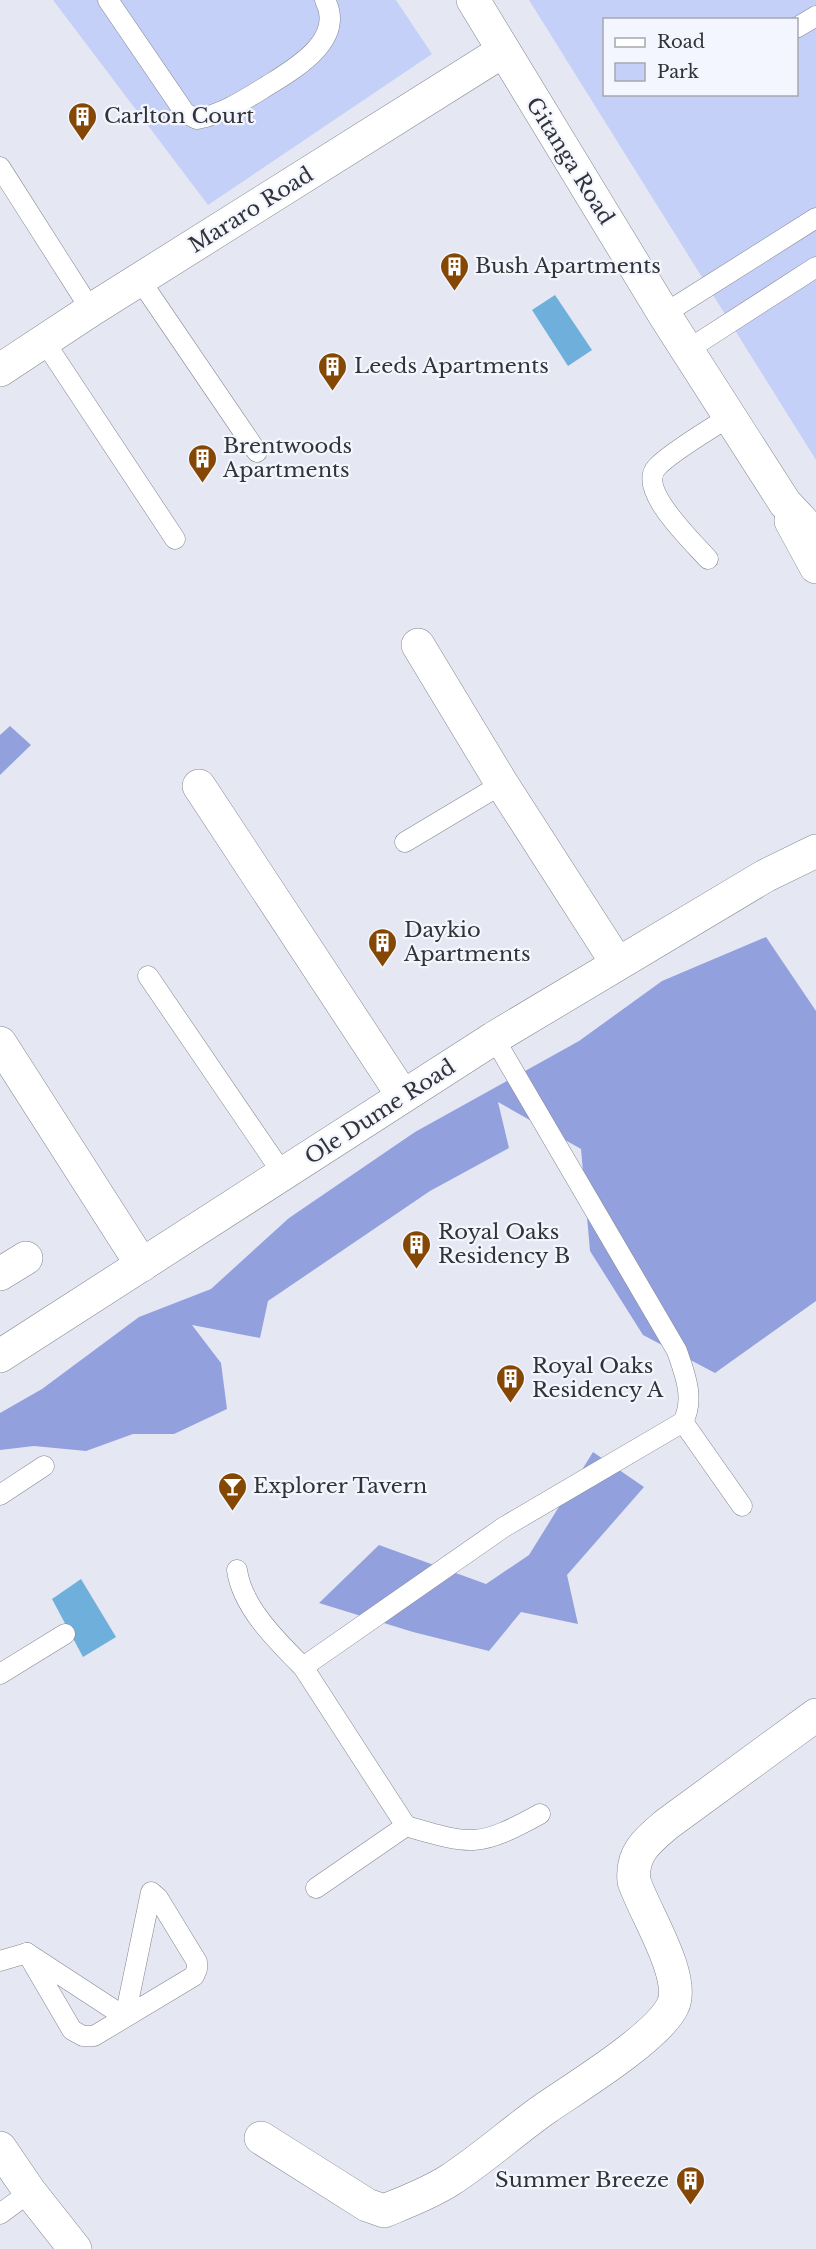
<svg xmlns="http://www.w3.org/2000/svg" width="816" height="2249" viewBox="0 0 816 2249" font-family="'Libre Baskerville',serif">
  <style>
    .green { fill: #c5d0f8; fill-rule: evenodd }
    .forest { fill: #92a1de }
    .water { fill: #6fafdb }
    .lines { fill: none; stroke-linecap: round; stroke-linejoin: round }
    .lane-casing { stroke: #83868f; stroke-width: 21 }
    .street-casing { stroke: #83868f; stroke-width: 34 }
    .secondary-casing { stroke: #83868f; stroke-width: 34 }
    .lane { stroke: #fff; stroke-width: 20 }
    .street { stroke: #fff; stroke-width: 33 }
    .secondary { stroke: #fff; stroke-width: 33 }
    .labels { text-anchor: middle; stroke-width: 4.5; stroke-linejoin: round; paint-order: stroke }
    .poi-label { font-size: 21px; fill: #323337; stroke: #f3f6fe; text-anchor: start }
    .street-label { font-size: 21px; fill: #323337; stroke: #f3f6fe }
  </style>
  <rect width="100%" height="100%" fill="#e5e8f3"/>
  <g class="green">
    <path d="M53,0h343l36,54 -224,151z"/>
    <path d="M529,0h287v460zM604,20h192v74h-192z"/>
  </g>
  <g class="forest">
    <path d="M10,726l21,19 -31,30v-40z"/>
    <path d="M766,937l50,74v290l-101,72 -72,-38 -53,-84 -9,-102 -83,-47 11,46 -79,43 -162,110 -8,37 -68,-13 29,38 6,46 -53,25h-41l-47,17 -52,-5 -34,4v-37l42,-24 97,-72 72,-28 78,-71 126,-86 164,-91 83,-60z"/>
    <path d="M593,1452l51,35 -77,88 11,49 -57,-12 -32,39 -76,-19 -94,-29 60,-58 107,39 43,-29z"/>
  </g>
  <g class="water">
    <path d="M555,295l37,55 -24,16 -36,-56z"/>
    <path d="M81,1579l35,58 -33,20 -31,-58z"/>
  </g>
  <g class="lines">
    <defs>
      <g id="lane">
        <path d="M108,0l77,113 12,6c26,-5 47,-19 70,-33 27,-17 79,-46 58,-86"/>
        <path d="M796,28l20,-12"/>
        <path d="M0,167l91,143"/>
        <path d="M140,280l117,172"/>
        <path d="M664,314l152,-96"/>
        <path d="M44,341l131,198"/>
        <path d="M689,349l127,-82"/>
        <path d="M708,559c-15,-17 -72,-70 -51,-92 15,-16 54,-38 73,-51"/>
        <path d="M405,842l97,-58"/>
        <path d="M148,976l135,198"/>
        <path d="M683,1422l59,84"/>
        <path d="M0,1495l44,-29"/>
        <path d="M237,1570c5,37 40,71 66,97l103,159 -90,62"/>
        <path d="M303,1667l201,-140 179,-105c12,-23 2,-48 -6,-71l-183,-313"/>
        <path d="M0,1674l65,-40"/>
        <path d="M406,1826c66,19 72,22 134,-12"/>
        <path d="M0,1961l27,-8"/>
        <path d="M83,2036l-11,-6 -45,-77 98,64 26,-125 7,6 39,64v7l-3,7 -100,60h-11"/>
        <path d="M0,2214l30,-22"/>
      </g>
      <g id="street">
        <path d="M0,370l91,-60 412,-259"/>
        <path d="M418,645l84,139 115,179"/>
        <path d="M199,786l204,310"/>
        <path d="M0,1043l142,222"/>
        <path d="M0,1274l26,-16"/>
        <path d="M261,2138l106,67 17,6c22,-9 46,-18 66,-31 34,-22 63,-49 96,-72 29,-20 114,-72 127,-103 13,-29 -30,-95 -39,-124 -3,-28 14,-41 33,-57l149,-109"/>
      </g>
      <g id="secondary">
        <path d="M473,0l191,314 121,189 31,33"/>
        <path d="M791,521l25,46"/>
        <path d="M0,1356l494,-318 271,-162 51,-25"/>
        <path d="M0,2148l30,44 45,57"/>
      </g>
    </defs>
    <use href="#lane" class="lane-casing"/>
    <use href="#street" class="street-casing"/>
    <use href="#secondary" class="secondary-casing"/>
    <use href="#lane" class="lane"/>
    <use href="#street" class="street"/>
    <use href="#secondary" class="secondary"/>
  </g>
  <defs>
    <symbol id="building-pin" viewBox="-11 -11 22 30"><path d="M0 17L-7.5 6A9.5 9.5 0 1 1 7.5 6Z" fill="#854804" stroke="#f3f6fe"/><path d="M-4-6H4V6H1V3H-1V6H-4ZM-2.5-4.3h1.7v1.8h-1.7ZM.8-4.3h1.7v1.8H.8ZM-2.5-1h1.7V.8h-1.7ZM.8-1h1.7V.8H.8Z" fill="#fff"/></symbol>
    <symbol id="bar-pin" viewBox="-11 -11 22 30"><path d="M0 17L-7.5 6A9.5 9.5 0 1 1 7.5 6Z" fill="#854804" stroke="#f3f6fe"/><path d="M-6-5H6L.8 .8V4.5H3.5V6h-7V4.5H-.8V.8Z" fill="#fff"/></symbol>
  </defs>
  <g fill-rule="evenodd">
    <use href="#building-pin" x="66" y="100" width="33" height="45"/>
    <use href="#building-pin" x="438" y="250" width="33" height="45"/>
    <use href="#building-pin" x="316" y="350" width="33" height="45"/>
    <use href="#building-pin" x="186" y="442" width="33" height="45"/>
    <use href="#building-pin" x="366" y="926" width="33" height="45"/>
    <use href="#building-pin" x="400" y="1228" width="33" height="45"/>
    <use href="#building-pin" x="494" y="1362" width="33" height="45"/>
    <use href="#bar-pin" x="216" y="1470" width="33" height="45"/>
    <use href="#building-pin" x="674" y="2164" width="33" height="45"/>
  </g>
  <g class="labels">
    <g class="poi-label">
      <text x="104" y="123">Carlton Court</text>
      <text x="475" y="273">Bush Apartments</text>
      <text x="354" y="373">Leeds Apartments</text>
      <text x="223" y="453">Brentwoods<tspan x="223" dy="24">Apartments</tspan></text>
      <text x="404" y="937">Daykio<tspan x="404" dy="24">Apartments</tspan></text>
      <text x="438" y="1239">Royal Oaks<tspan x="438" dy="24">Residency B</tspan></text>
      <text x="532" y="1373">Royal Oaks<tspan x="532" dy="24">Residency A</tspan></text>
      <text x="253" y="1493">Explorer Tavern</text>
      <text x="669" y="2187" text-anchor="end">Summer Breeze</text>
    </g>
    <g class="street-label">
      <text transform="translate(570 161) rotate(58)" y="7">Gitanga Road</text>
      <text transform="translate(251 210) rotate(-32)" y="7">Mararo Road</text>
      <text transform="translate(380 1112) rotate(-33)" y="7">Ole Dume Road</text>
    </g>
  </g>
  <rect x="603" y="18" width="195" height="78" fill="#f3f6fe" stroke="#a6a8ae" stroke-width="1.5"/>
  <rect x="615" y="38" width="30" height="9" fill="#ffffff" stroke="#a6a8ae" stroke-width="1.5"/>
  <text x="657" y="48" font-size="18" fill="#323337">Road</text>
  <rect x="615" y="63" width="30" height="18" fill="#c5d0f8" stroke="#a6a8ae" stroke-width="1.5"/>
  <text x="657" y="78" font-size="18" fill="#323337">Park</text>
</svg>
